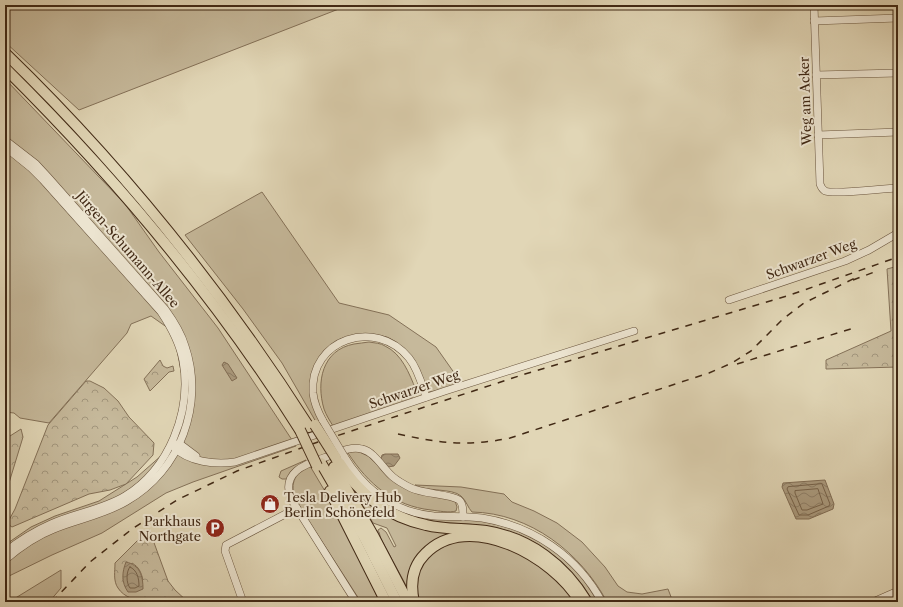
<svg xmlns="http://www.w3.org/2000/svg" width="903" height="607" viewBox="0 0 903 607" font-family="'Libre Caslon Text',serif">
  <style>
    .grass { fill: #c6b99b; stroke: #847158 }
    .forest { fill: url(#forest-crowns); stroke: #847158; fill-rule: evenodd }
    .water { fill: url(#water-waves); stroke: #816d55 }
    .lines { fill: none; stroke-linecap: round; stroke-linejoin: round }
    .shore { stroke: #76624a; stroke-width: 1 }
    .minor-casing { stroke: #69543d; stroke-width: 8 }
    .highway-casing { stroke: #412915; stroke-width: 12 }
    .minor { stroke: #ece4d0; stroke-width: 7 }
    .highway { stroke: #e1d6b6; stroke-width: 10 }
    .rail { stroke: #412915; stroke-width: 1.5; stroke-dasharray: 7 7; stroke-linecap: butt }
    .minor-bridge-casing { stroke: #69543d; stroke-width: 8; stroke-linecap: butt }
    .highway-bridge-casing { stroke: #412915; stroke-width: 12; stroke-linecap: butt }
    .minor-bridge { stroke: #ece4d0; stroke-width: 7 }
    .highway-bridge { stroke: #e1d6b6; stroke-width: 10 }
    .labels { text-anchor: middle; stroke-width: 4; stroke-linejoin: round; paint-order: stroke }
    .street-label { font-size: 13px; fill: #412915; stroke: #ece4d0 }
    .poi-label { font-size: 13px; fill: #412915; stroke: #ece4d0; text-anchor: start }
  </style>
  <defs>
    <pattern id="forest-crowns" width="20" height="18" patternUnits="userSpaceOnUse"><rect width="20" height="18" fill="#c6b99b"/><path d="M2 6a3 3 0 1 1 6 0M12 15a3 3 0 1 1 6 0" fill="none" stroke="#a2967d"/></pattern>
    <pattern id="water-waves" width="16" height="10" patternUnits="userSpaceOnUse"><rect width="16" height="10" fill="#ab9b7f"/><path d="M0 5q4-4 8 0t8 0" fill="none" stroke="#8d7e67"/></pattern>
  </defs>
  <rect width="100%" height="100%" fill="#e1d6b6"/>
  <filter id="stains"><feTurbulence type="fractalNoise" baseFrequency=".005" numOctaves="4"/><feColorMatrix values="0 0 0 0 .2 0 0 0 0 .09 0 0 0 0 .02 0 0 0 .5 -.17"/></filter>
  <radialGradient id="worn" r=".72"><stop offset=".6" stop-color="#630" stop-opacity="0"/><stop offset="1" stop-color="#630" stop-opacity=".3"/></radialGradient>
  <g class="grass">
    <path d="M5,5h344l-270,105 -74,-68z"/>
    <path d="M5,79l120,125 34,48 59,76 78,118 -103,36 -27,11 -64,40 -50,22 -47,23v-33l26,-18 24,-11 44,-15 38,-24 25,-22 10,-19 6,-20 4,-20v-20l-6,-31 -8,-17 -17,-12 -20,8 -4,9 -78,90 -29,-5 -6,-5 -9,-1z"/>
    <path d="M262,192l77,111 50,12 47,32 26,37 -31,8 -4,-2 -10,-24 -10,-14 -11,-10 -9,-5 -15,-3 -17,1 -15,4 -16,13 -13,30 8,39 -3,1 -34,-59 -39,-54 -58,-74z"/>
    <path d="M369,342c5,1 12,1 16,4 17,8 24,27 31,44l-1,4 -6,7 -76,25c-3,-5 -7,-11 -9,-17 -8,-27 -2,-59 30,-65 5,-1 10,-1 15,-2z"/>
    <path d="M353,451h4l11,5 22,21 65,24 2,6 -1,4c-7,2 -17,0 -25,-1 -37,-4 -63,-26 -83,-57z"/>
    <path d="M306,460l-15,11 -3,8h-6l-3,-2 2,-6z"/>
    <path d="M310,466l22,37 39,78 8,21h-18l-64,-99c-8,-18 -4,-29 13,-37z"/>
    <path d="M415,485l46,2 43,7 8,8 22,9 23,12 25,19 23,25 13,19 9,6 15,2 26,-5 5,13h-66c-26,-49 -77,-89 -135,-90 -4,-4 -6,-12 -11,-16 -9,-8 -33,-4 -46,-11z"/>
    <path d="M353,488l15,13 86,33 -19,6 -9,8 -18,41 -27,-50 -2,-7h-1v-2l3,-2 5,4 8,15 2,-1 -9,-18 -14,-5z"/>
    <path d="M390,506l92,15 32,8 38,19 29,28 17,26h-5c-22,-41 -63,-70 -108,-76 -18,-3 -36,-2 -54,-5 -15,-3 -27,-8 -40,-14z"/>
    <path d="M467,539l44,8 42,27 23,28h-160v-28l17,-25z"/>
    <path d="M61,570v18l-12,14h-40z"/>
  </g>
  <g class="forest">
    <path d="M898,266v101l-72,2v-9l65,-29 -4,-62z"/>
    <path d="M160,360l3,6 4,2 6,-2 1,5 -5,1 -19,19 -6,-12z"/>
    <path d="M86,381h4l14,7 14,13 11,16 25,26 -1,12 -27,29 -16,6 -21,4 -77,33 -3,-2v-5l6,-11 33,-84z"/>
    <path d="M21,429l2,8 -18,59v-55l5,-5z"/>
    <path d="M149,529l19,52 7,9 13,12c-20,0 -58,5 -70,-14 -5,-7 -3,-17 -3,-25zM132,563c7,4 9,9 11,17l-20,-1z"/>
  </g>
  <g class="water">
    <path d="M224,362l4,2 9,14 -5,3 -10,-16z"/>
    <path d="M385,454h13l2,4 -6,8 -6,1 -7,-8 1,-4z"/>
    <path d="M825,480l9,24 -1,5 -24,10h-13l-14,-32 1,-4z"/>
    <path d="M126,562c14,3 17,14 17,27l-7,3h-8c-7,-10 -6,-20 -2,-30z"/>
  </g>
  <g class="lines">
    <g class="shore">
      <path d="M822,484l8,20 -1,2 -21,9h-9l-12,-26 1,-2z"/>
      <path d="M818,489l5,15 -16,6h-5l-7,-17v-2z"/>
      <path d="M130,567c7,3 9,11 9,19l-4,2h-5c-4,-5 -4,-17 0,-21z"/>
    </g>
    <defs>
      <g id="minor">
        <path d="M814,5l6,179c1,3 2,5 5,7 11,4 59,-3 73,-3"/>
        <path d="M814,21l84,-3"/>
        <path d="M816,75l82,-2"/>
        <path d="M818,135l80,-3"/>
        <path d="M5,140l31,24 12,13 117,132c8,11 16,23 20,37 20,58 -5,125 -58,155 -23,14 -49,18 -73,28 -18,7 -35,19 -49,31"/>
        <path d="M5,147l26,21 12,12 118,132c10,15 19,32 22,49 9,51 -14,108 -58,135 -23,14 -50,17 -74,28 -16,7 -32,17 -46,28"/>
        <path d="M729,300l116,-39 24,-11 29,-17"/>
        <path d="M323,421c-5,-9 -9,-18 -10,-28 -4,-54 63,-76 96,-35 9,11 13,27 17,39"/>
        <path d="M175,444h5l16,12"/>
        <path d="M174,447c14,15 42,18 61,15l210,-71 189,-60"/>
        <path d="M344,456c20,33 50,56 90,60 16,1 32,0 48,2 51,8 95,38 120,84"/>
        <path d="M243,602l-18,-51 1,-6 71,-37"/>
        <path d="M356,602l-65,-103c-11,-29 18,-36 38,-43 10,-4 22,-10 33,-7 13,3 21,20 31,28 6,5 12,8 18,11 12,6 40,6 48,12 4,3 4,11 4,17"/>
        <path d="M873,602l25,-11"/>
      </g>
      <g id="highway">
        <path d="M5,53c116,112 217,238 304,374"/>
        <path d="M5,68c112,111 211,229 295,362"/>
        <path d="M336,458c22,35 49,58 90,67 19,5 40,3 60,6 44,7 79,34 101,71"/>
        <path d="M321,463l43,74 33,65"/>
        <path d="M334,467l40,70 34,65"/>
        <path d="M330,491l56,111"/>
        <path d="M414,602c-4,-18 -2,-35 11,-48 43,-45 129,3 155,48"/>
      </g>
    </defs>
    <use href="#minor" class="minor-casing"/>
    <use href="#highway" class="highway-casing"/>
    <use href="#minor" class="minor"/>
    <use href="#highway" class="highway"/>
    <g class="rail">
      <path d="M853,280l24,-9"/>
      <path d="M737,364l120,-37"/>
      <path d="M398,434c42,9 68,13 112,4l199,-65 23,-10 19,-12 32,-32 21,-16 53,-26"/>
      <path d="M52,602l38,-40 42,-33 45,-29 60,-29 81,-29 207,-68 265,-79 108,-38"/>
    </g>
    <defs>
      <path id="minor-bridge" d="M323,421l21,35"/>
      <g id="highway-bridge">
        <path d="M315,425l21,33"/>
        <path d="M300,430l17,36"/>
      </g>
    </defs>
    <use href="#minor-bridge" class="minor-bridge-casing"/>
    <use href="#highway-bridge" class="highway-bridge-casing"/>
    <use href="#minor-bridge" class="minor-bridge"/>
    <use href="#highway-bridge" class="highway-bridge"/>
  </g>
  <defs>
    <symbol id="shop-disc" viewBox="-11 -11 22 22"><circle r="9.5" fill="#8f2418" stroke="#ece4d0"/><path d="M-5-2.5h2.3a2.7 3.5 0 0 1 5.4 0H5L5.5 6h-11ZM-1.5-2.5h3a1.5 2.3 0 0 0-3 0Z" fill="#fff"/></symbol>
    <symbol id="parking-disc" viewBox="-11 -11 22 22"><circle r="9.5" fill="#8f2418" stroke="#ece4d0"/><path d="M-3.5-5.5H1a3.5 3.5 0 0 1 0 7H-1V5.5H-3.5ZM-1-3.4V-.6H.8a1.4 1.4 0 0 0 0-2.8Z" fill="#fff"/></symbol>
  </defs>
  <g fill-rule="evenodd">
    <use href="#shop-disc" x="259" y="493" width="22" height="22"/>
    <use href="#parking-disc" x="204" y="517" width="22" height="22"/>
  </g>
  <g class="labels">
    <g class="street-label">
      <text transform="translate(805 101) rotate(-92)" y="5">Weg am Acker</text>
      <text transform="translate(128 249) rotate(49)" y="5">Jürgen-Schumann-Allee</text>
      <text transform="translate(811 259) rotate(-20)" y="5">Schwarzer Weg</text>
      <text transform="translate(414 389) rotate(-19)" y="5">Schwarzer Weg</text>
    </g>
    <g class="poi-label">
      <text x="284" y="502">Tesla Delivery Hub<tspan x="284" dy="15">Berlin Schönefeld</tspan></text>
      <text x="201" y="526" text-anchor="end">Parkhaus<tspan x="201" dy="15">Northgate</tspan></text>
    </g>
  </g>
  <rect width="903" height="607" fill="none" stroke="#e1d6b6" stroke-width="20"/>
  <rect x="6" y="6" width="891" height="595" fill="none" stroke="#412915" stroke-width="2"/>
  <rect x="10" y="10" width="883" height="587" fill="none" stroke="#412915"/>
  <rect width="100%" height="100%" filter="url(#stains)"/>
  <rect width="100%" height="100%" fill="url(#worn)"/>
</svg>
